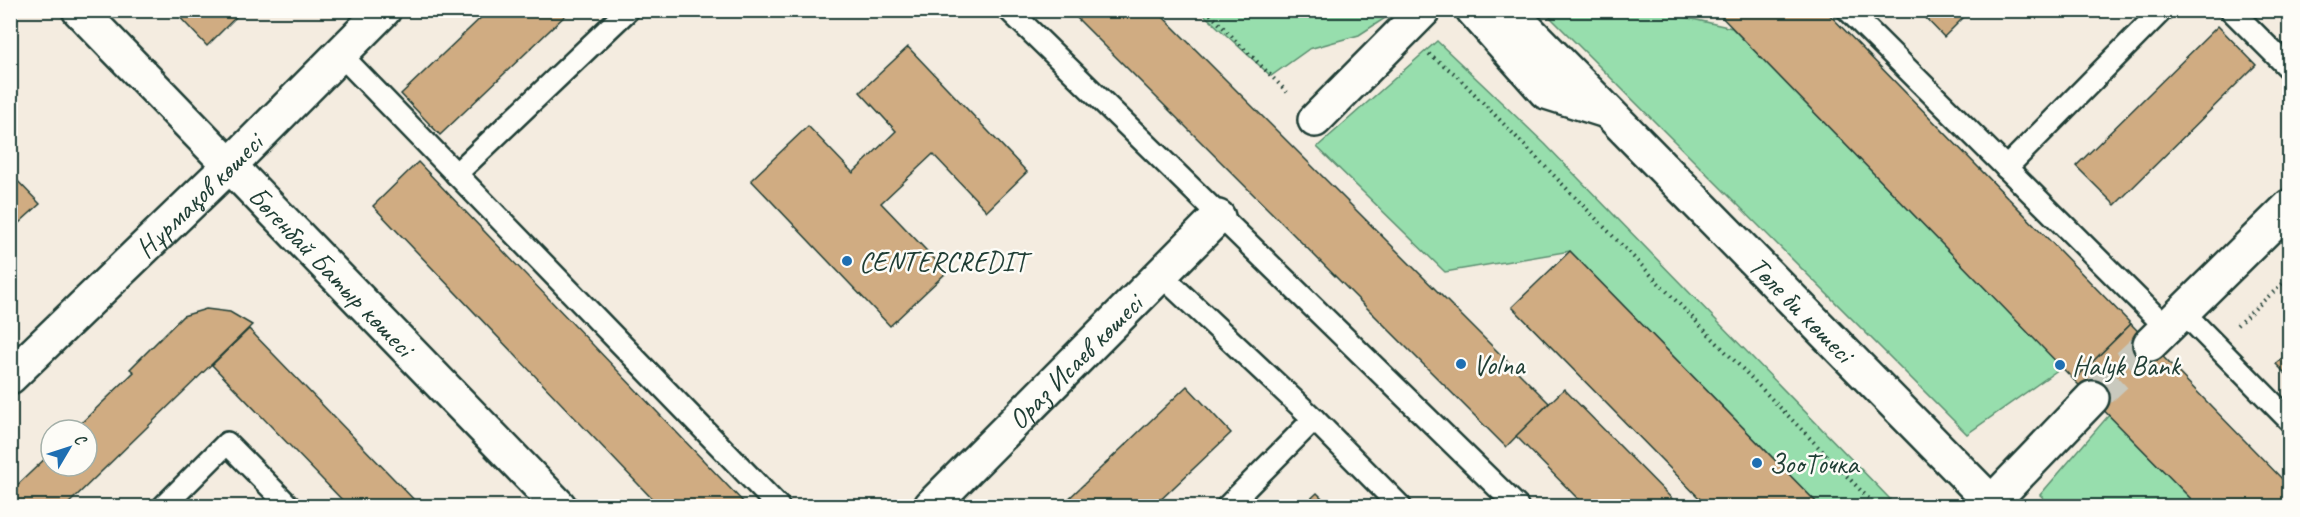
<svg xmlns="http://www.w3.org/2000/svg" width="2300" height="517" viewBox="0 0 2300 517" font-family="Caveat,sans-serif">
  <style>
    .green { fill: #97dead; stroke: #5b8e70; stroke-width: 1.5 }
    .building { fill: #d0ac82; stroke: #1f3d34; stroke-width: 1.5 }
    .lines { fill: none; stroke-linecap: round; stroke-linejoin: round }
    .street-tunnel { stroke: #c9c9be; stroke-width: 33; stroke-dasharray: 33 16; stroke-linecap: butt }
    .lane-casing { stroke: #1f3d34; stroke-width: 26 }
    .street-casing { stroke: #1f3d34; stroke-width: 38 }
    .secondary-casing { stroke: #1f3d34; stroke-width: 38 }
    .path { stroke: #1f3d34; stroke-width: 4; stroke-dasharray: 1.5 4.5; stroke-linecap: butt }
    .lane { stroke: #fdfcf7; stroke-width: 21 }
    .street { stroke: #fdfcf7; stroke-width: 33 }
    .secondary { stroke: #fdfcf7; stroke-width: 33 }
    .poi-dot { fill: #1f6fb2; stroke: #fdfcf7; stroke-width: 2 }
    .labels { text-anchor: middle; stroke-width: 5; stroke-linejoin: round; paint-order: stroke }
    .street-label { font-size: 28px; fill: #1f3d34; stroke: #fdfcf7 }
    .poi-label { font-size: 28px; fill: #1f3d34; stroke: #fdfcf7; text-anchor: start }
  </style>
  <rect width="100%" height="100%" fill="#f4ece0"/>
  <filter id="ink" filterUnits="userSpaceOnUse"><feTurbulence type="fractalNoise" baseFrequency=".0167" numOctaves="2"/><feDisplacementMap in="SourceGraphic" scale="12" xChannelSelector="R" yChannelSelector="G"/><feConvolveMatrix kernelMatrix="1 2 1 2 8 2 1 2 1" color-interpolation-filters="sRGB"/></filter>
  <g filter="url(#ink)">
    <g class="green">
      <path d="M1551,10l127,1 6,6 48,11 330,339 -95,67 -420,-420z"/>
      <path d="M1200,11h196l-37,24 -50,14 -38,27z"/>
      <path d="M1437,41l108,103 345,355 -6,7h-64l-250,-255 -125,21 -128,-125z"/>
      <path d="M2109,415l89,91h-146l-12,-11z"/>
    </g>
    <g class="building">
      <path d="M173,10h70l-36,36z"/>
      <path d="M489,10h82l-131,125 -39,-41z"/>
      <path d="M1069,10h87l393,393 -43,44z"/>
      <path d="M1715,10h110l306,314 -57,56z"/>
      <path d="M1918,10h53l-27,27z"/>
      <path d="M2218,26l38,39 -141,140 -39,-39z"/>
      <path d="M908,47l119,125 -40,39 -54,-57 -52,49 66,69 -57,54 -139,-146 57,-54 45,47 43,-42 -36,-39z"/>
      <path d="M418,162l329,344h-88l-286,-300z"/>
      <path d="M10,173l30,31 -30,27z"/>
      <path d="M1570,251l250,255h-113l-195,-199z"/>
      <path d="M206,309l24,3 22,13 -186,181h-56v-14l41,-39v13h36v-36h-13l60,-58 -4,-3 53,-53z"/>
      <path d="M2131,324l159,163v19h-92l-124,-126z"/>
      <path d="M249,329l171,177h-72l-136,-141z"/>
      <path d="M2290,351v27l-14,-14z"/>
      <path d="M1187,386l44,47 -77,73h-93z"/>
      <path d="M1564,389l115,117h-94l-69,-70z"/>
      <path d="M1317,493l13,13h-27z"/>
    </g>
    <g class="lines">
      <path class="street-tunnel" d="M2092,398l58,-54"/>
      <defs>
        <g id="lane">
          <path d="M1009,10l508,496"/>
          <path d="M1848,10l319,318"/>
          <path d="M2231,10l59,59"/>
          <path d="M340,54l438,452"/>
          <path d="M2006,168l156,-158"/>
          <path d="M456,174l172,-164"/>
          <path d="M1161,275l153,144 86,87"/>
          <path d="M2183,312l107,109"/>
          <path d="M164,506l63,-63 62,63"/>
          <path d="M1228,506l86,-87"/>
        </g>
        <g id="street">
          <path id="s1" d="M79,10l480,496"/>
          <path d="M1315,120l109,-110"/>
          <path d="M2150,344l140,-138"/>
          <path d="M1991,503l101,-105"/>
          <path id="s2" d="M931,506l287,-289"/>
        </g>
        <g id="secondary">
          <path d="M1473,10l73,82 57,18"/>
          <path id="s3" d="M1503,10l11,6 481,490"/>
          <path id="s4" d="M10,377l219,-211 155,-156"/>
        </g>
      </defs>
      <use href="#lane" class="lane-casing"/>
      <use href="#street" class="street-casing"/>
      <use href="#secondary" class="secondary-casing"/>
      <g class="path">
        <path d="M1206,10l84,85"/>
        <path d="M1429,54l26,20 421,432"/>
        <path d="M2237,325l53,-48"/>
      </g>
      <use href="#lane" class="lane"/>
      <use href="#street" class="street"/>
      <use href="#secondary" class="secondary"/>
    </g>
  </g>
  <g class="poi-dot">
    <circle cx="847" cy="261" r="6"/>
    <circle cx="1461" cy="364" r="6"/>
    <circle cx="2060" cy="365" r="6"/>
    <circle cx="1757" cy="463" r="6"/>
  </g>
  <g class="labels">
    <g class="street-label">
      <text dy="10" stroke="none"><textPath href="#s4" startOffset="262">Нұрмақов көшесі</textPath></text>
      <text dy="10" stroke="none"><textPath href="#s1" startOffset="363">Бөгенбай Батыр көшесі</textPath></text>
      <text dy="10" stroke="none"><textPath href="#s3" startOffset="423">Төле би көшесі</textPath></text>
      <text dy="10" stroke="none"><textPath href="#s2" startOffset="204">Ораз Исаев көшесі</textPath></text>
    </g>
    <g class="poi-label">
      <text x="859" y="271">CENTERCREDIT</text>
      <text x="1473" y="374">Volna</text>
      <text x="2072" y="375">Halyk Bank</text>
      <text x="1769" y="473">ЗооТочка</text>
    </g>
  </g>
  <rect width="2300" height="517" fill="none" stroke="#fdfcf7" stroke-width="36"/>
  <rect x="18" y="18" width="2264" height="481" fill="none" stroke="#1f3d34" stroke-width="2" filter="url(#ink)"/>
  <g transform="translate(69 448) rotate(51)"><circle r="28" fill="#fdfcf7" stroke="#a4b0a9" stroke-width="1.5"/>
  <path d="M0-4.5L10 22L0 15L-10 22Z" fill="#1f6fb2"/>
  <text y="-9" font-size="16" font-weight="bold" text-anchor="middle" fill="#1f3d34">С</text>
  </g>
</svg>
